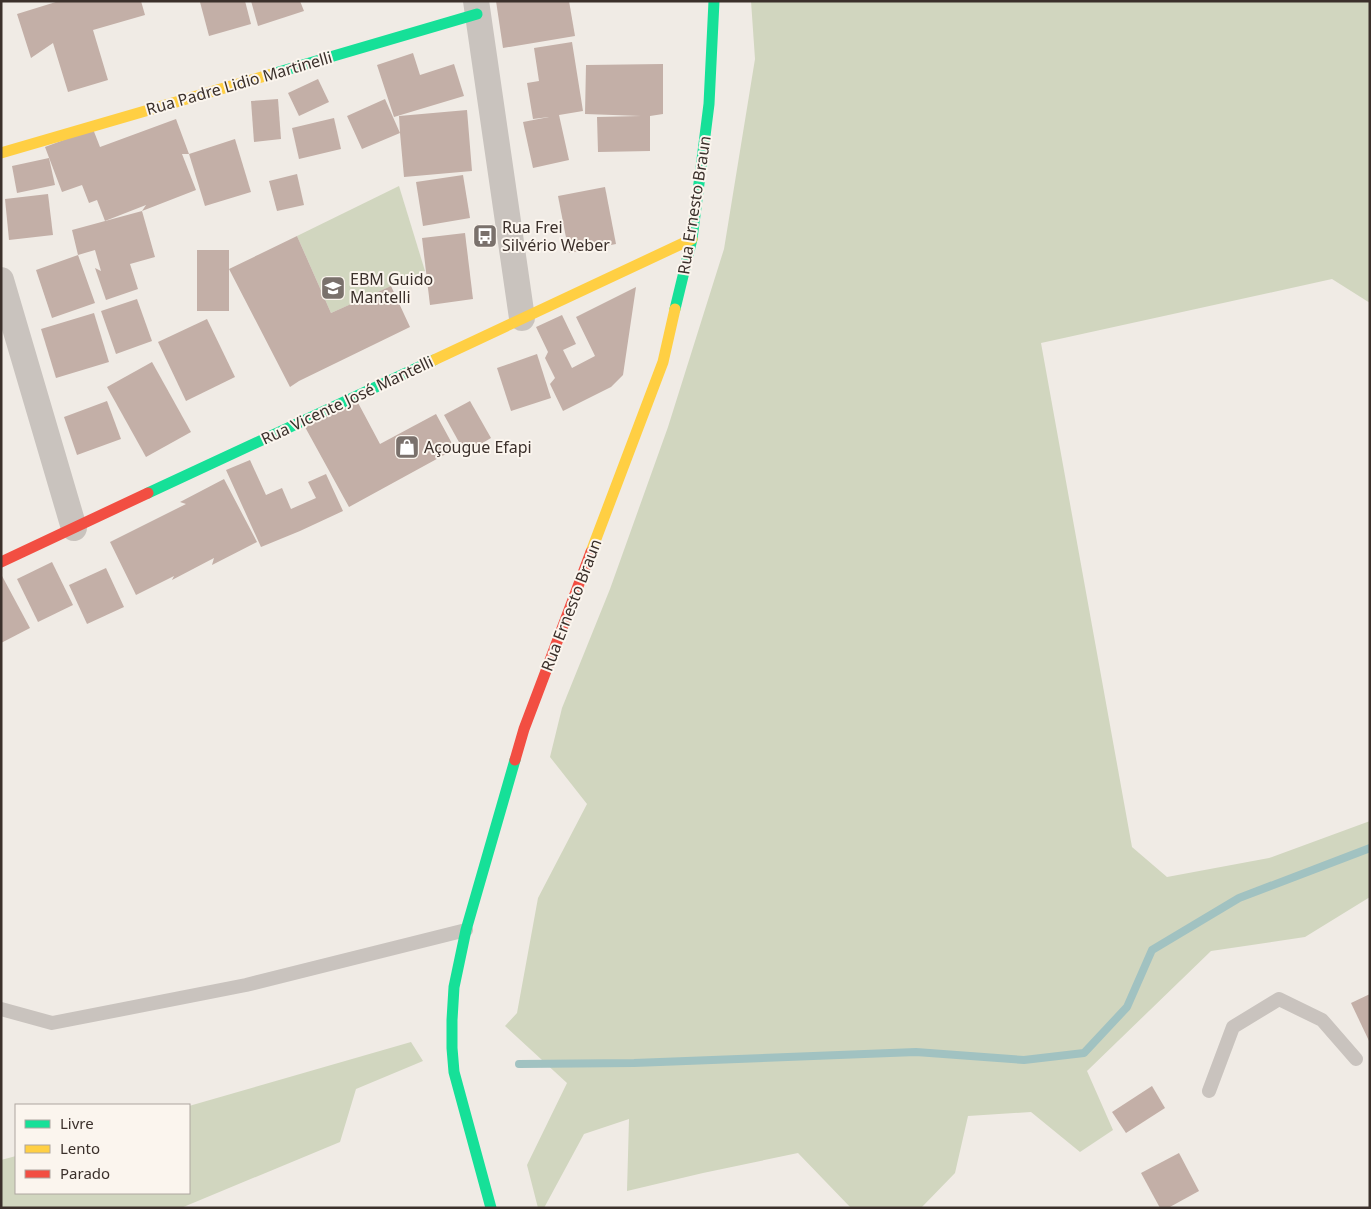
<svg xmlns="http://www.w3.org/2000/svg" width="1371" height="1209" viewBox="0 0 1371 1209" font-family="'Noto Sans',sans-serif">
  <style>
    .green { fill: #d1d6bf }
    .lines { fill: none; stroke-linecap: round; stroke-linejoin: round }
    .stream { stroke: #a1c2c1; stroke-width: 8 }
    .building { fill: #c3afa7 }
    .lane { stroke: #c9c3be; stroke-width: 14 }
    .street { stroke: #c9c3be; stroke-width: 26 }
    .fast { stroke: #16e098; stroke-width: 11 }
    .slow { stroke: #ffcf43; stroke-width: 11 }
    .jam { stroke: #f24e42; stroke-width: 11 }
    .labels { text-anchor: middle; stroke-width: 4; stroke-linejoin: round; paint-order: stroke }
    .street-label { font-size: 16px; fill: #3b302b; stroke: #fbf5ee }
    .poi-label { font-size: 16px; fill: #3b302b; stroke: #fbf5ee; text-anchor: start }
  </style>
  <rect width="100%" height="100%" fill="#f0ebe5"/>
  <g class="green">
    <path d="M751,1h619v302l-38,-24 -291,64 91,504 35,30 102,-19 101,-37v76l-65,40 -94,14 -124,120 26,59 -33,22 -49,-40 -63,4 -13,57 -34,35h-70l-53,-55 -95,20 -76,18 2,-72 -45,15 -40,74h-6l-11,-43 40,-82 -62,-57 12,-13 21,-115 49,-94 -37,-47 12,-49 48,-119 58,-162 56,-178 31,-190z"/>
    <path d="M399,186l26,85 -94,42 -34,-77z"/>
    <path d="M411,1042l12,19 -67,28 -16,53 -159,66h-180v-48l15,-4v37h173v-87z"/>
  </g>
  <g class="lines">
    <path class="stream" d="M519,1064l115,-1 282,-11 108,8 60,-7 43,-46 25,-57 87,-52 131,-50"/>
  </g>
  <g class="building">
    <path d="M59,1h82l4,14 -52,15 15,50 -40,12 -15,-49 -22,15 -14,-44z"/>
    <path d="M204,1h41l6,23 -42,12 -9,-34z"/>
    <path d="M251,1h49l4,10 -46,15z"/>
    <path d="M496,1h73l6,35 -72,12z"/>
    <path d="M572,42l11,69 -24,4 10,45 -36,8 -10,-46 26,-5 -16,2 -6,-36 12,-2 -5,-33z"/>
    <path d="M413,53l7,22 34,-11 10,32 -70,21 -17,-52z"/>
    <path d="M663,64v50l-13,2v35l-52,1 -1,-35 44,-1 -56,-2 1,-49z"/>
    <path d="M318,79l11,23 -30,14 -11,-23z"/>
    <path d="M278,99l3,40 -27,3 -3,-41z"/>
    <path d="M385,99l15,34 -1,-17 68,-6 5,61 -68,6 -4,-44 -38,16 -15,-33z"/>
    <path d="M334,118l7,31 -42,10 -7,-31z"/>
    <path d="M176,119l13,35h-7l14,36 -54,21 4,-6 -41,16 -8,-21 -8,3 -7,-18 -20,7 -17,-45 48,-18 7,18z"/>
    <path d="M235,139l16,53 -46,14 -16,-52z"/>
    <path d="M49,158l6,27 -38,8 -5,-27z"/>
    <path d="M297,174l7,31 -27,6 -8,-30z"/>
    <path d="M463,175l7,43 -47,8 -7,-44z"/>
    <path d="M605,187l11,57 -47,9 -11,-57z"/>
    <path d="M48,194l5,41 -44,5 -4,-41z"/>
    <path d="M142,211l13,46 -25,7 8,25 -32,11 -11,-32 6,3 -6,-21 -17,5 17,48 -43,15 -16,-48 42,-15 -6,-25z"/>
    <path d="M465,233l8,66 -43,6 -8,-67z"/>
    <path d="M297,236l34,77 60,-27 19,41 -111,54 -9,6 -61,-118z"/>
    <rect x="197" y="250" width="32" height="61"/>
    <path d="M636,287l-13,88 -12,12 -48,24 -13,-27 5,-6 -10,-20 3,-6 -12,-25 26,-12 14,29 -13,6 9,18 23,-12 -19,-39z"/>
    <path d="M137,299l15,42 -36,13 -15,-43z"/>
    <path d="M94,313l15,49 -53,16 -15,-49z"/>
    <path d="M207,319l28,58 -49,24 -28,-59z"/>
    <path d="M537,354l14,44 -40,13 -14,-43z"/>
    <path d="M152,362l39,70 -45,25 -39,-70z"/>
    <path d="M356,399l24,45 56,-30 19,35 -106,58 -44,-80z"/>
    <path d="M107,401l14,38 -44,16 -13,-38z"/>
    <path d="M470,401l21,37 -26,15 -21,-38z"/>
    <path d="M250,460l16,35 16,-7 9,21 25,-11 -8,-16 18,-8 17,37 -43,20 -39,16 -35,-77z"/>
    <path d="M224,479l33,63 -45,23 2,-7 -42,22 2,-4 -38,19 -26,-53 76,-38 -6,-2z"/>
    <path d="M52,562l21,43 -35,17 -21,-43z"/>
    <path d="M106,568l18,39 -37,17 -18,-39z"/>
    <path d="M1,574l29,54 -29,15z"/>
    <path d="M1370,994v49l-19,-40z"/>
    <path d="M1152,1086l13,22 -39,25 -14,-21z"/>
    <path d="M1179,1153l20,38 -31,17h-8l-19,-35z"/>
  </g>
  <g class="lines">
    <g class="lane">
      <path d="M1,1009l51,14 194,-38 220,-55"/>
      <path d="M1209,1091l24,-64 46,-28 43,21 34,39"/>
    </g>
    <g class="street">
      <path d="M476,1l46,317"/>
      <path d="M1,280l73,248"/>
    </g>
    <g class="fast">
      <path d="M272,74l205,-60"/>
      <path d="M675,309l17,-70 17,-135 5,-103"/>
      <path d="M148,493l286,-133"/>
      <path d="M491,1208l-37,-136 -2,-24v-28l2,-33 12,-57 49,-170"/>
    </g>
    <g class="slow">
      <path d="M1,153l271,-79"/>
      <path d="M434,360l258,-121"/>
      <path d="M591,552l72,-190 12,-53"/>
    </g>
    <g class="jam">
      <path d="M1,562l147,-69"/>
      <path d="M515,760l9,-31 67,-177"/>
    </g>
  </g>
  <defs>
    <symbol id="bus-square" viewBox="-11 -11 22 22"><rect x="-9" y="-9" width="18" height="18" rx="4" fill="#7a716c" stroke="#fbf5ee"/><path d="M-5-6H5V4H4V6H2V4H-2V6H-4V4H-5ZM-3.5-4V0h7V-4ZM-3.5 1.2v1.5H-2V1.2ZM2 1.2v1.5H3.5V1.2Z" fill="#fff"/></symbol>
    <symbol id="school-square" viewBox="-11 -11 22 22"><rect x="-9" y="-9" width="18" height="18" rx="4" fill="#7a716c" stroke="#fbf5ee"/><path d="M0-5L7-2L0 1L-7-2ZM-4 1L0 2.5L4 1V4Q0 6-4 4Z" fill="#fff"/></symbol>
    <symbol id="shop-square" viewBox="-11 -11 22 22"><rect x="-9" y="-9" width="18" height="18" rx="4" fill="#7a716c" stroke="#fbf5ee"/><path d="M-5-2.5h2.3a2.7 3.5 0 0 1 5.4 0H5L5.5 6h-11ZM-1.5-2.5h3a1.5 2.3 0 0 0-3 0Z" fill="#fff"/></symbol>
  </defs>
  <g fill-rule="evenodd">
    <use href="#bus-square" x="471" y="222" width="28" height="28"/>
    <use href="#school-square" x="319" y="274" width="28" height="28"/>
    <use href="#shop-square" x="393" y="433" width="28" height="28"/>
  </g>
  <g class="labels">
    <g class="street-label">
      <text transform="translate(239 83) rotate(-16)" y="6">Rua Padre Lidio Martinelli</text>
      <text transform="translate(694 205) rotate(-81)" y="6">Rua Ernesto Braun</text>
      <text transform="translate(347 400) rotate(-25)" y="6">Rua Vicente José Mantelli</text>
      <text transform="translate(571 605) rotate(-69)" y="6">Rua Ernesto Braun</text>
    </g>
    <g class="poi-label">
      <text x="502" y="233">Rua Frei<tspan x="502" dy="18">Silvério Weber</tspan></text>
      <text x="350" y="285">EBM Guido<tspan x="350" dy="18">Mantelli</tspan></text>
      <text x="424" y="453">Açougue Efapi</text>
    </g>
  </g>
  <rect width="1371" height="1209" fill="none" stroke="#3b302b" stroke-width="5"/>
  <rect x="15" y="1104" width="175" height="90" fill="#fbf5ee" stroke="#aea6a0"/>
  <rect x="25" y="1120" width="25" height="8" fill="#16e098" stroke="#aea6a0"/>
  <text x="60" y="1129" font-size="15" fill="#3b302b">Livre</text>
  <rect x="25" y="1145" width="25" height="8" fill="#ffcf43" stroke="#aea6a0"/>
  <text x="60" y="1154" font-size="15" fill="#3b302b">Lento</text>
  <rect x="25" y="1170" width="25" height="8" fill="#f24e42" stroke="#aea6a0"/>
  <text x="60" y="1179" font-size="15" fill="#3b302b">Parado</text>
</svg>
